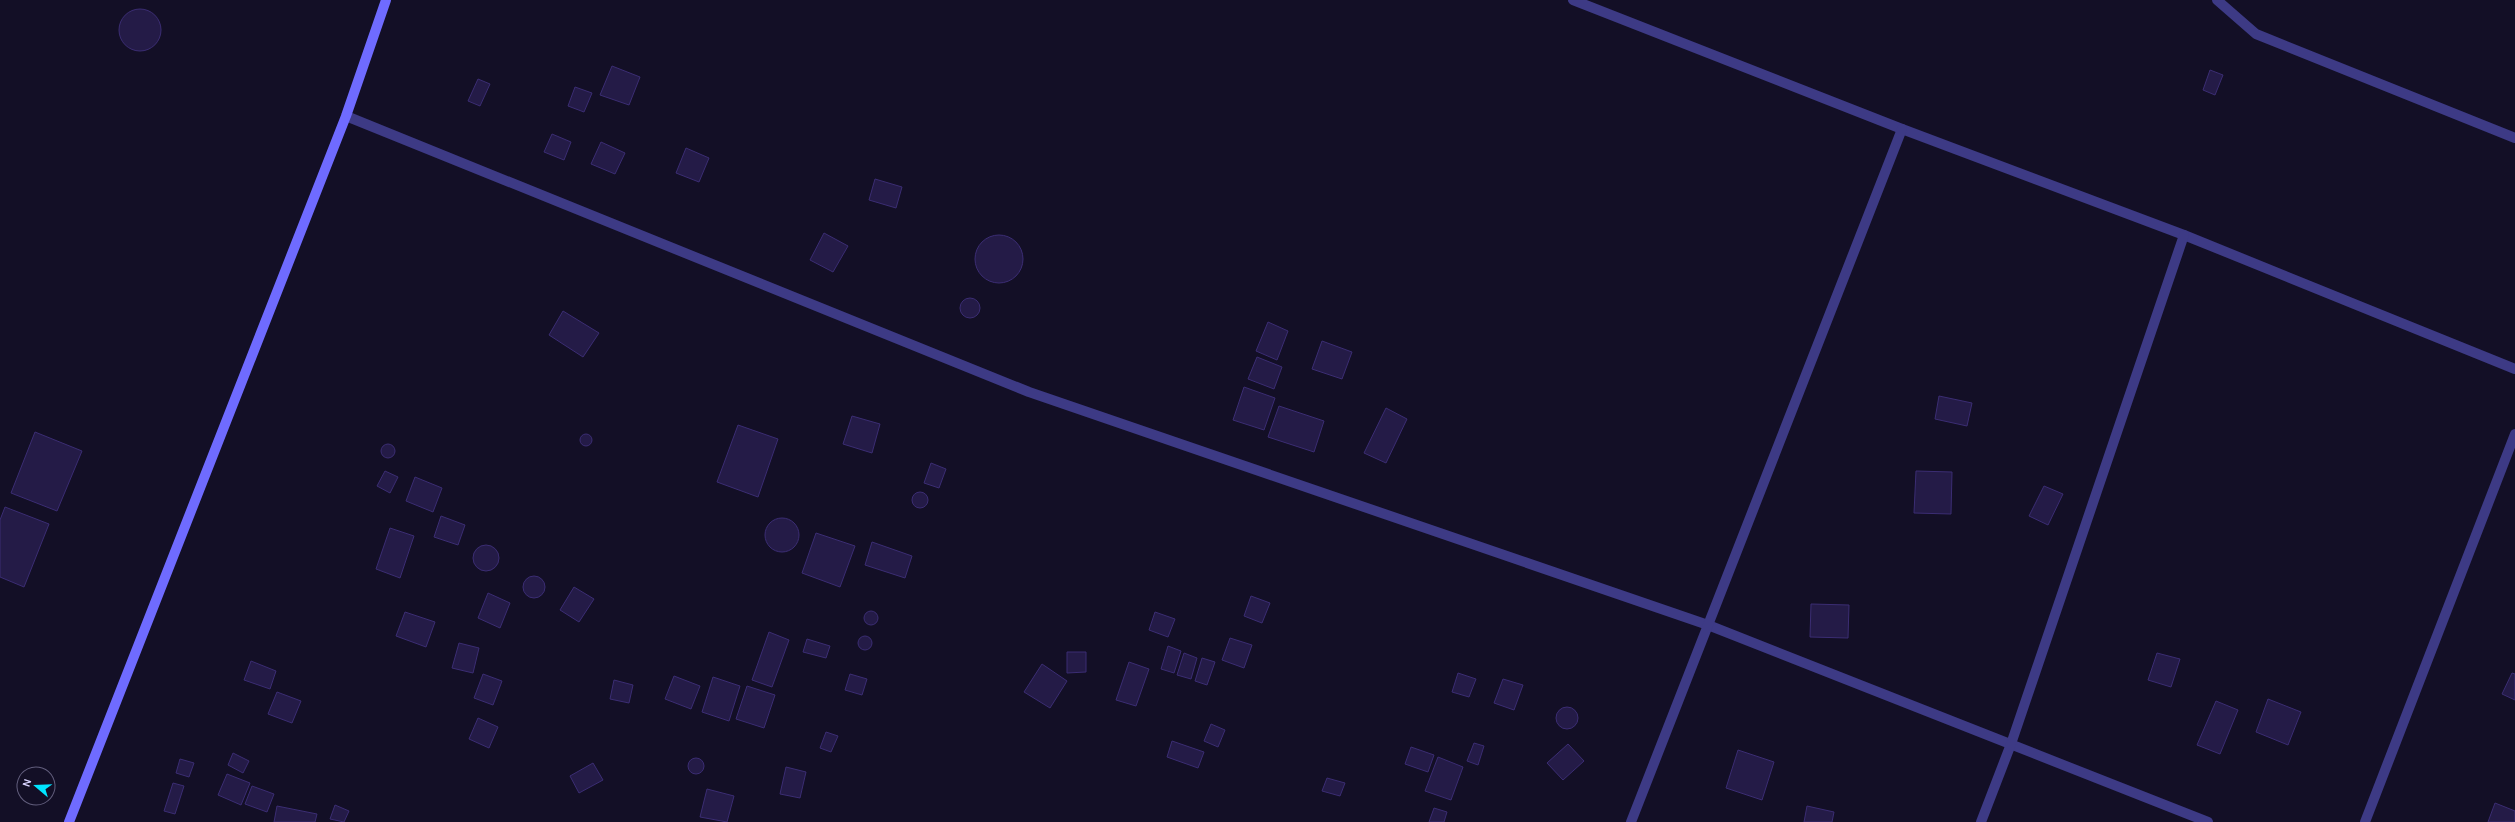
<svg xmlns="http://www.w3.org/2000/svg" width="2515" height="822" viewBox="0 0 2515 822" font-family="Karla,sans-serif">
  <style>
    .building { fill: #241b47; stroke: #3b2d73 }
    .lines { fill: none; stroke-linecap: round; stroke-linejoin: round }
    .lane { stroke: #3d3a85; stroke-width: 10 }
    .street { stroke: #3d3a85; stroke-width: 10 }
    .secondary { stroke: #6f6bff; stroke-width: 10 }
  </style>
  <rect width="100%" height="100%" fill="#130f26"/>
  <g class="building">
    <circle cx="140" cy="30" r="21"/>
    <path d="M612,66l28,11 -11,28 -29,-10z"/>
    <path d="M2210,70l13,5 -8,20 -12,-5z"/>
    <path d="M478,79l12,5 -10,22 -12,-5z"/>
    <path d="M575,87l17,6 -8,19 -16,-6z"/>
    <path d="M552,134l19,8 -7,18 -20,-8z"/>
    <path d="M601,142l24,11 -10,21 -24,-10z"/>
    <path d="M686,148l23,10 -10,24 -23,-9z"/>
    <path d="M875,179l27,8 -6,21 -27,-8z"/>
    <path d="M824,233l24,13 -15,26 -23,-12z"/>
    <circle cx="999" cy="259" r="24"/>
    <circle cx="970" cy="308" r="10"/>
    <path d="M563,311l36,22 -16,24 -34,-22z"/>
    <path d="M1268,322l20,9 -11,29 -21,-9z"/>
    <path d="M1322,341l30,11 -10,27 -30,-10z"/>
    <path d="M1257,357l25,10 -8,22 -26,-10z"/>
    <path d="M1244,387l31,11 -11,32 -31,-10z"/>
    <path d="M1939,396l33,7 -5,23 -32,-7z"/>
    <path d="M1279,406l45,15 -10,31 -46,-15z"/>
    <path d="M1386,408l21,11 -21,44 -22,-10z"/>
    <path d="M852,416l28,8 -8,29 -29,-9z"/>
    <path d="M738,425l40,14 -20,58 -41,-15z"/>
    <path d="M35,432l47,19 -25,60 -46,-18z"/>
    <circle cx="586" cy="440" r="6"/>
    <circle cx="388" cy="451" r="7"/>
    <path d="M931,463l15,6 -7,19 -15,-5z"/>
    <path d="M385,471l13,6 -8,16 -13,-7z"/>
    <path d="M1916,471l36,1 -1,42 -37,-1z"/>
    <path d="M415,477l27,11 -9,24 -27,-11z"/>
    <path d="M2044,486l19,8 -15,31 -19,-9z"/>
    <circle cx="920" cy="500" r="8"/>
    <path d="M5,507l44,17 -25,63 -24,-10v-57z"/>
    <path d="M441,516l24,9 -7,20 -24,-8z"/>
    <circle cx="782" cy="535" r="17"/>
    <path d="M390,528l24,8 -14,42 -24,-9z"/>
    <path d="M816,533l39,13 -15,41 -38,-14z"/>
    <path d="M872,542l40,14 -7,22 -40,-13z"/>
    <circle cx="486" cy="558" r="13"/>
    <circle cx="534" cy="587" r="11"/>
    <path d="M574,587l20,12 -15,23 -19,-12z"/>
    <path d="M488,593l22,10 -10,25 -22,-10z"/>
    <path d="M1251,596l19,7 -8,20 -18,-7z"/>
    <path d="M1811,604l38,1 -1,33 -38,-1z"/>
    <circle cx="871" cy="618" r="7"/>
    <path d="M405,612l30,10 -9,25 -30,-11z"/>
    <path d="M1155,612l20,7 -7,18 -19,-7z"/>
    <path d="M769,632l20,8 -17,47 -20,-7z"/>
    <circle cx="865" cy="643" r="7"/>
    <path d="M1230,638l22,7 -8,23 -22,-8z"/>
    <path d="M807,639l23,7 -4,12 -23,-6z"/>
    <path d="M459,643l20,5 -6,25 -21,-5z"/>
    <path d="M1168,646l13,5 -7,22 -13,-4z"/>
    <path d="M1067,652h19v20l-19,1z"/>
    <path d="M1184,653l13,5 -6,21 -14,-4z"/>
    <path d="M2157,653l23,6 -9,28 -23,-7z"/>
    <path d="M1202,658l13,4 -8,23 -12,-4z"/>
    <path d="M251,661l25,10 -6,18 -26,-9z"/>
    <path d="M1129,662l20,7 -13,37 -20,-6z"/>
    <path d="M1042,664l25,17 -17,27 -26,-16z"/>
    <path d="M1458,673l18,6 -7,18 -17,-5z"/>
    <path d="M2512,673l3,1v26l-13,-6z"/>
    <path d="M483,674l19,7 -9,24 -19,-7z"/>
    <path d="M850,674l17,5 -5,16 -17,-5z"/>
    <path d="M674,676l26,10 -9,23 -26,-10z"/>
    <path d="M713,677l27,9 -11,35 -27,-9z"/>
    <path d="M1503,679l20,6 -9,25 -20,-7z"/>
    <path d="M614,680l19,5 -4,18 -19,-4z"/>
    <path d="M747,686l28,9 -11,33 -28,-9z"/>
    <path d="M277,692l24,9 -9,22 -24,-9z"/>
    <path d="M2268,699l33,13 -13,33 -32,-13z"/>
    <path d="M2216,701l22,9 -18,44 -23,-9z"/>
    <circle cx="1567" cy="718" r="11"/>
    <path d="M478,718l20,9 -9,21 -20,-9z"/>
    <path d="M1211,724l14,6 -7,17 -14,-6z"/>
    <path d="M826,732l12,4 -7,16 -11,-4z"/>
    <path d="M1172,741l32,11 -6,16 -31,-11z"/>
    <path d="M1474,743l10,3 -6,19 -11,-4z"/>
    <path d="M1568,744l16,17 -21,19 -16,-17z"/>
    <path d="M1411,747l23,8 -6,17 -23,-8z"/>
    <path d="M1738,750l36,12 -12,38 -36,-12z"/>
    <path d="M233,753l16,8 -6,12 -15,-8z"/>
    <path d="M1438,757l25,10 -12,33 -26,-9z"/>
    <circle cx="696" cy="766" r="8"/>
    <path d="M180,759l14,4 -5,14 -13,-4z"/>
    <path d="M593,763l10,17 -24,13 -9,-17z"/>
    <path d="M786,767l20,5 -6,26 -20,-4z"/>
    <path d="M227,774l23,9 -9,22 -23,-10z"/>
    <path d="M1327,778l18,5 -5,13 -18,-5z"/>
    <path d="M173,783l11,3 -9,28 -11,-3z"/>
    <path d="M252,786l22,8 -7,18 -22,-8z"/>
    <path d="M707,789l27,7 -7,26 -27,-5z"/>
    <path d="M2495,803l20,8v11h-27z"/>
    <path d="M335,805l14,6 -5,11 -14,-3z"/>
    <path d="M277,806l40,8 -2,8h-41z"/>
    <path d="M1807,806l27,6 -2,10h-28z"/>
    <path d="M1434,808l13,4 -3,10h-15z"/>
  </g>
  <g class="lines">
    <path class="lane" d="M2217,0l39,34 259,104"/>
    <g class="street">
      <path d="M1573,0l329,129 282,106 331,134"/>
      <path d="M346,116l683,276 679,233 500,197"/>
      <path d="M1631,822l271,-693"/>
      <path d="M1981,822l30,-78 173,-509"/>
      <path d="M2365,822l150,-388"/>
    </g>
    <path class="secondary" d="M69,822l277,-706 40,-116"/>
  </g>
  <g transform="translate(36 786) rotate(289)"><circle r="19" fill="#130f26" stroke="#625e7d"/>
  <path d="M0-3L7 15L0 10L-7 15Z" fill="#00e5ff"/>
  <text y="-6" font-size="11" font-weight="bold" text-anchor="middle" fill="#d9d4ff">N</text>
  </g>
</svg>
